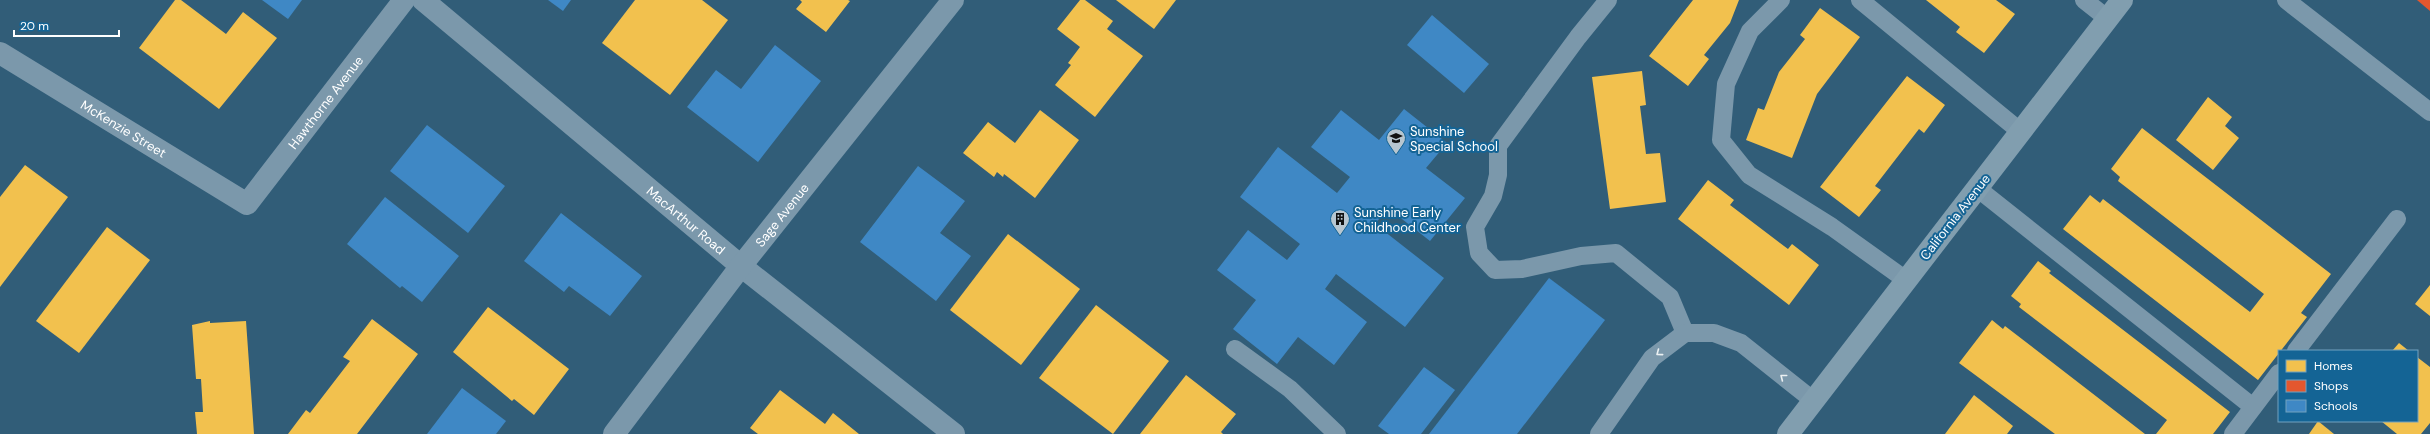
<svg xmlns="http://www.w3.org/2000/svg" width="2430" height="434" viewBox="0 0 2430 434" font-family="'DM Sans',sans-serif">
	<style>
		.homes { fill: #f2c14e }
		.shops { fill: #e4572e }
		.schools { fill: #3f88c5 }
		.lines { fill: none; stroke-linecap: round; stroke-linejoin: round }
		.lane { stroke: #7b98ab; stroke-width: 18 }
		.street { stroke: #7b98ab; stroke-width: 22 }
		.secondary { stroke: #819eaf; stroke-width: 22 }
		.oneway { stroke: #ebf0f2 }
		.labels { text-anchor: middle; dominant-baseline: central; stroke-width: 4; stroke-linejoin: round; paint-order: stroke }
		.street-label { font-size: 13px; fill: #fff; stroke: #146495 }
		.poi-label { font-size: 13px; fill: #fff; stroke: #146495; text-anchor: start }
	</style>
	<rect width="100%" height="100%" fill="#315d78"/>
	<!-- homes -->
	<g class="homes">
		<polygon points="175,0 181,0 226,34 243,12 277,38 219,109 139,48"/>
		<polygon points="635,0 702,0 728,20 670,95 602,43"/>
		<polygon points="800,0 848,0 850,1 826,32 796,9 802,2"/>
		<polygon points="1080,0 1085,0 1113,21 1107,29 1143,56 1095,117 1055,85 1071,65 1068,63 1080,47 1057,29"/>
		<polygon points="1116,0 1176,0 1154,29"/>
		<polygon points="1693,0 1739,0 1730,23 1704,55 1709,59 1688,86 1649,56"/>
		<polygon points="1926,0 1996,0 2015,14 1984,53 1956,32 1960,27"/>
		<polygon points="1820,8 1860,37 1817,94 1792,158 1746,140 1758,108 1764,110 1779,72 1805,39 1800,35"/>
		<polygon points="1642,71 1646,105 1640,106 1646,154 1660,153 1666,202 1610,209 1592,77"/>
		<polygon points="1907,76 1945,105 1924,133 1919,129 1875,186 1881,190 1859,217 1820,187"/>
		<polygon points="2208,97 2232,117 2225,126 2239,138 2213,170 2176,140"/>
		<polygon points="1040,110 1079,140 1035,198 1004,174 1003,177 997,172 994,177 963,153 988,122 1015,143"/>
		<polygon points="2142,128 2331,274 2301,313 2307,317 2258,380 2063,229 2090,195 2100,203 2103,199 2250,312 2264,294 2118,181 2120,177 2111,169"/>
		<polygon points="25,165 68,197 0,287 0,197"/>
		<polygon points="1708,180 1734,200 1730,205 1788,249 1792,244 1819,265 1789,305 1678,219"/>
		<polygon points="107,227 150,260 79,353 36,321"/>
		<polygon points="1008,234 1080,289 1021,365 950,310"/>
		<polygon points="2038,261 2051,271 2049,273 2230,412 2213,434 2156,434 2167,420 2019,307 2021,304 2011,296"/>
		<polygon points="2430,285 2430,316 2415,304"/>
		<polygon points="1096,305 1169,361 1113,434 1039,378"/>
		<polygon points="488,307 569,369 534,415 514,399 512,401 453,352"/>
		<polygon points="372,319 418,354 357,434 288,434 306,410 310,413 350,361 343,357"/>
		<polygon points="1992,320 2003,329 2005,326 2145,434 2055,434 1959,363"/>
		<polygon points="210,321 210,323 246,321 254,434 197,434 195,412 203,412 201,379 196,379 192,325"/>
		<polygon points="2399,343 2409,351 2392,351"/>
		<polygon points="2417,357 2430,367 2430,423 2421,434 2397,434 2381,421 2417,421"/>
		<polygon points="1186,375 1236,414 1221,432 1223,434 1140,434"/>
		<polygon points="780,390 825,424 833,413 859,434 758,434 750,428"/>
		<polygon points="1974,395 2013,426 2007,434 1945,434"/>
		<polygon points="2318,421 2334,434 2309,434"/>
	</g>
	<!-- shops -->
	<polygon class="shops" points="2417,0 2430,0 2430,11"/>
	<!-- schools -->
	<g class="schools">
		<polygon points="262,0 302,0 288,19"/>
		<polygon points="548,0 571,0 563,11"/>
		<polygon points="1432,15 1489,64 1464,93 1407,45"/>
		<polygon points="775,45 821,81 758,162 687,107 716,70 741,89"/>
		<polygon points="1404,109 1447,143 1426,168 1465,198 1430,241 1388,208 1375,224 1444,278 1405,327 1336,274 1325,289 1367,322 1334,365 1298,337 1277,364 1233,329 1256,300 1217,270 1248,230 1287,260 1300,244 1240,197 1278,147 1337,193 1350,177 1311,147 1341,110 1379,140"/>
		<polygon points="427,125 505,186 468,233 390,171"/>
		<polygon points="918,166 965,201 940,233 971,256 936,301 860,242"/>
		<polygon points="385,197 459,256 422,302 402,286 400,288 347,244"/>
		<polygon points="561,213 642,276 610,316 569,286 564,292 524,261"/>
		<polygon points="1549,278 1605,320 1517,434 1429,434"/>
		<polygon points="1424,367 1455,390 1421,434 1389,434 1378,426"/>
		<polygon points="462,388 506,421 496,434 427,434"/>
	</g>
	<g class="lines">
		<!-- lane -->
		<g class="lane">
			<polyline points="1608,0 1578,37 1498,146 1498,175 1493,196 1475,227 1479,253 1495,270 1522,269 1581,256 1616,253 1670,297 1685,333"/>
			<polyline points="1781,0 1750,31 1726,84 1721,140 1749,175 1832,227 1906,280"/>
			<polyline points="1860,0 2021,132"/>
			<polyline points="2084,0 2108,19"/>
			<polyline points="2286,0 2430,112"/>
			<polyline points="1977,188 2253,407"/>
			<polyline points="1235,349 1290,389 1337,434"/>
			<polyline points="2296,351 2397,219"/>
			<polyline points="1599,434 1652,358 1685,333 1714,333 1741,343 1814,401"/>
			<polyline points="2233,434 2279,373"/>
		</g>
		<!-- street -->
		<g class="street">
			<path id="s1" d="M 423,0 L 741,266 L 954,434"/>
			<path id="s2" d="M 0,53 L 247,204 L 404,0"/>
			<path id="s3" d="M 614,434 L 741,266 L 953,0"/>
		</g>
		<!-- secondary -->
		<polyline class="secondary" points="1788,434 2122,0"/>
	</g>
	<!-- one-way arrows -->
	<defs><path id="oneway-chevron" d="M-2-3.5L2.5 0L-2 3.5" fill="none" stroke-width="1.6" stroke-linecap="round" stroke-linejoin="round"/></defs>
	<g class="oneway">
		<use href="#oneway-chevron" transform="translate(1659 353) rotate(143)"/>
		<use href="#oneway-chevron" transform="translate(1783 377) rotate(-142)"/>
	</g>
	<!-- icons -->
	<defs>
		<g id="school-pin" transform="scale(1)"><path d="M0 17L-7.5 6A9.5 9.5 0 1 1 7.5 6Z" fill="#b7c6d0" stroke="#146495"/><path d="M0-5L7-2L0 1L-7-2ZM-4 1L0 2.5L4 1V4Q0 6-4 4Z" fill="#111"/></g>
		<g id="building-pin" transform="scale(1)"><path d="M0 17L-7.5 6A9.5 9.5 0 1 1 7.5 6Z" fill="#b7c6d0" stroke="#146495"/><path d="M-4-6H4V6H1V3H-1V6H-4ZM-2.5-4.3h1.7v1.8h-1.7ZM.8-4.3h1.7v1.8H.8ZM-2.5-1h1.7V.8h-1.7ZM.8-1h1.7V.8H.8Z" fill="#111"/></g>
	</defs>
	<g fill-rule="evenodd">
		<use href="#school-pin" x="1396" y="138"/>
		<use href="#building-pin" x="1340" y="219"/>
	</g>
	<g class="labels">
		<!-- street labels -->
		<g class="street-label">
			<text stroke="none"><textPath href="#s2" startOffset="418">Hawthorne Avenue</textPath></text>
			<text stroke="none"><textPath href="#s2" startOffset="145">McKenzie Street</textPath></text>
			<text stroke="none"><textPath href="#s3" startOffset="276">Sage Avenue</textPath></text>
			<text transform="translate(1955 217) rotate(-52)">California Avenue</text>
			<text stroke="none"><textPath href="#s1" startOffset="343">MacArthur Road</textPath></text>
		</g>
		<!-- poi labels -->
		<g class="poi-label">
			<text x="1410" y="131">Sunshine<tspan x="1410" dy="15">Special School</tspan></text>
			<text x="1354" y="212">Sunshine Early<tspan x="1354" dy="15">Childhood Center</tspan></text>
		</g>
	</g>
	<!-- legend -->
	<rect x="2278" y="350" width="140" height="72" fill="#146495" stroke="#72a2bf"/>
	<rect x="2286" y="360" width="20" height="12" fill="#f2c14e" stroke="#72a2bf"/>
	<text x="2314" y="370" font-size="12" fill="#ffffff">Homes</text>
	<rect x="2286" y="380" width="20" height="12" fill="#e4572e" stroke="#72a2bf"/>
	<text x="2314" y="390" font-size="12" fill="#ffffff">Shops</text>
	<rect x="2286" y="400" width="20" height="12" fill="#3f88c5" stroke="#72a2bf"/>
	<text x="2314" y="410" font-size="12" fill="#ffffff">Schools</text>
	<!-- scale -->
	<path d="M14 30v6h105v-6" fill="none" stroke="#ffffff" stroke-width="2"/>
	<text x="20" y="30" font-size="12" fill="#ffffff" stroke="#146495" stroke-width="3" paint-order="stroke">20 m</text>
</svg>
